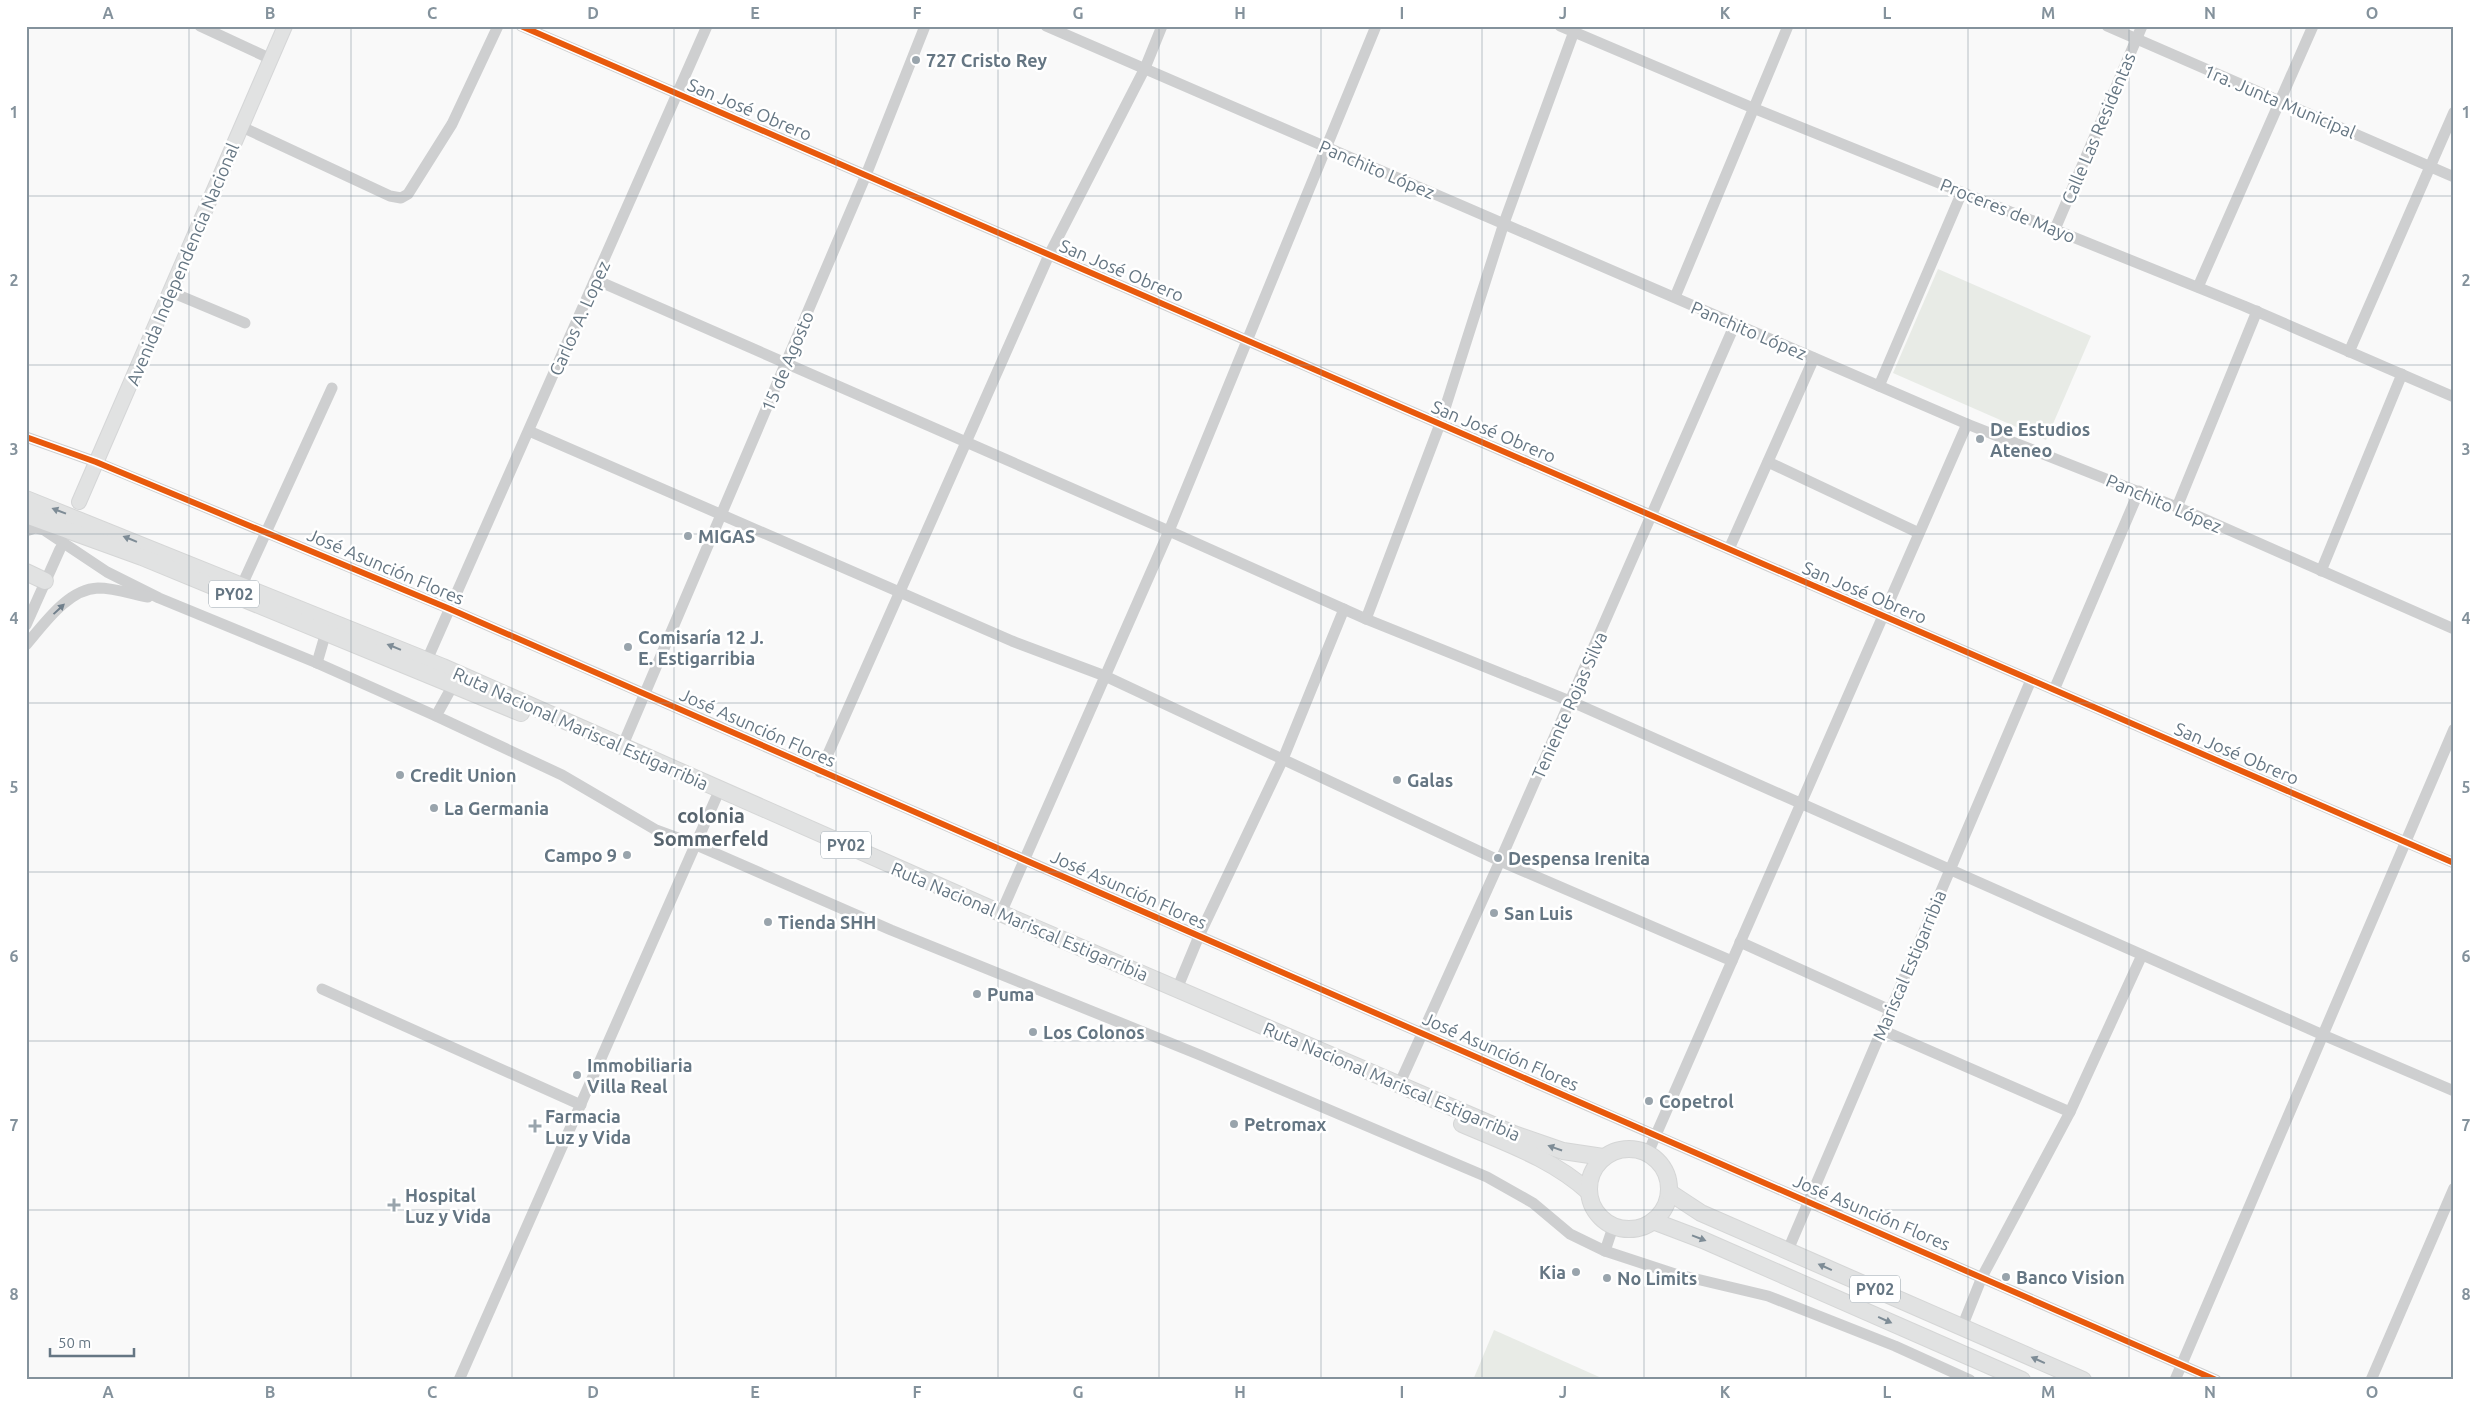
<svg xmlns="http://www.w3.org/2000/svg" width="2480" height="1406" viewBox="0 0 2480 1406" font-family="Ubuntu,sans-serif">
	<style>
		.green { fill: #e8ebe6 }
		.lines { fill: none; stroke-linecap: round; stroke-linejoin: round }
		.major-casing { stroke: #d5d6d7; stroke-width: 16 }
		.highway-casing { stroke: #d5d6d6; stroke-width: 18 }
		.minor { stroke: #cecfd0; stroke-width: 11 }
		.major { stroke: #e1e2e2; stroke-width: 14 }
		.highway { stroke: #e1e2e2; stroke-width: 16 }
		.cycleway-casing { stroke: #fff; stroke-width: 9 }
		.cycleway { stroke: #e8590c; stroke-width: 6 }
		.oneway { fill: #7e8c96 }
		.oneway2 { fill: #707f8b }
		.grid { fill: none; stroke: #84929c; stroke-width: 1; stroke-opacity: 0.55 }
		.poi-dot { fill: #99a4ac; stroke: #fff; stroke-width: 2 }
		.labels { text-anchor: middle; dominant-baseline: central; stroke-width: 5; stroke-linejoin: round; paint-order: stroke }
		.shield { fill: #fff; stroke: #939fa8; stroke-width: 1 }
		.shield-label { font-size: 16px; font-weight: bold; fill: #657683 }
		.poi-label { font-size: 18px; font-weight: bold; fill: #657683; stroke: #fff; text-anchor: start }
		.street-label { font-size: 18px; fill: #657683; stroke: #fff }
		.quarter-label { font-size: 20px; font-weight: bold; fill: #57646e; stroke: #fff }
		.neatline { fill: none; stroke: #84929c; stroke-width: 2 }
		.grid-label { font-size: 16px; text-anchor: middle; font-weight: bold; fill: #84929c }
	</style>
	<rect width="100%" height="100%" fill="#f9f9f9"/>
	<!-- green -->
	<g class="green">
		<polygon points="1938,269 2091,336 2046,440 1893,373"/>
		<polygon points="1494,1330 1606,1380 1473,1380"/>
	</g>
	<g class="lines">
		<!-- major casing -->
		<g class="major-casing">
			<polyline id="major" points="79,502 285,26"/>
		</g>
		<!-- highway casing -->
		<g class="highway-casing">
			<g id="highway">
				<polyline points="26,499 443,667 1005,915 1514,1134 1563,1151 1603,1157"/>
				<polyline points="26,515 142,557 521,713"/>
				<polyline points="26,572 45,581"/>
				<path d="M 1462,1124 C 1508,1144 1551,1158 1589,1192"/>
				<circle cx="1629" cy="1189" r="40"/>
				<polyline points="1669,1192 1701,1213 2083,1380"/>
				<polyline points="1653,1221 1703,1240 2022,1380"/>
			</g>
		</g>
		<!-- minor -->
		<g class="minor">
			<polyline points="200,26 271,59"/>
			<polyline points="521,26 2454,863"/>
			<polyline points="1046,26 1967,424 2177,507 2454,629"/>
			<polyline points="1560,26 1753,108 2244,306 2454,397"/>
			<polyline points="2107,26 2454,177"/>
			<polyline points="242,127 390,196 401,198 408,194 452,124 498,26"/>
			<polyline points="2055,229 2142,26"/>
			<polyline points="596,280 1169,531 1366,619 1570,701 2323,1035 2454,1091"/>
			<polyline points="2198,287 2313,26"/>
			<polyline points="171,292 245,323"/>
			<polyline points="1675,297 1788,26"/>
			<polyline points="2349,352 2454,112"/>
			<polyline points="1879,386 1962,192"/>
			<polyline points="529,431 1012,641 1105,676 1500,861 1732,961"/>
			<polyline points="26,437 96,462 450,609 2216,1380"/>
			<polyline points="1768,462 1919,533"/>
			<polyline points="2177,507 2257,311"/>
			<polyline points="26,531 35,528 44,530 107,572 159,598 317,663 436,716"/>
			<polyline points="1729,549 1814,358"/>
			<polyline points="2321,571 2402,374"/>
			<polyline points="242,585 332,388"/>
			<polyline points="1366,619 1440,424 1504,223 1576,26"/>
			<polyline points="26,625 60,549"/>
			<path d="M 26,645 C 44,624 68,589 98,588 C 114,588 132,594 148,597"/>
			<polyline points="427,660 707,26"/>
			<polyline points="317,663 326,632"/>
			<polyline points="453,685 436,716 562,775 656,830 694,844 891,930 1200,1055 1487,1177 1533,1203 1570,1234 1605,1251 1675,1274 1768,1296 1895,1346 1970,1380"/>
			<polyline points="2054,690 2139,491"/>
			<polyline points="622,747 866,175 925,26"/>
			<polyline points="820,772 1049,255 1145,68 1162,26"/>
			<polyline points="1001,913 1169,531 1376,26"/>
			<polyline points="1740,942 1890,1010"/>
			<polyline points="322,989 581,1105"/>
			<polyline points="1177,989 1199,936 1283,759 1344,609"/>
			<polyline points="1882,1030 2070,1112"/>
			<polyline points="1399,1085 1500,861 1735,324"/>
			<polyline points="1648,1153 1967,424"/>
			<polyline points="1788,1250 2031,680"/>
			<polyline points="1605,1251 1613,1227"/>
			<polyline points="1962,1327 1982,1277 2070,1112 2142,955"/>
			<polyline points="459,1380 716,798"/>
			<polyline points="2175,1380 2454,729"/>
			<polyline points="2371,1380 2454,1188"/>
		</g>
		<!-- major -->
		<use href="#major" class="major"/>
		<!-- highway -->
		<use href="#highway" class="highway"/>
		<!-- cycleway casing -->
		<g class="cycleway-casing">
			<g id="cycleway">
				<polyline points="521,26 2454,863"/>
				<polyline points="26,437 96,462 450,609 2216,1380"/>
			</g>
		</g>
		<!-- cycleway -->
		<use href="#cycleway" class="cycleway"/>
	</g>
	<!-- one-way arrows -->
	<defs><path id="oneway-solid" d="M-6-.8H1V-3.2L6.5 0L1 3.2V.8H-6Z" transform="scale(1.25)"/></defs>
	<g class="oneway">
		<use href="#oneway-solid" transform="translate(59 511) rotate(-159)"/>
		<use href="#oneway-solid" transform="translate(130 539) rotate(-158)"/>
		<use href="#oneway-solid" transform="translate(394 647) rotate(-158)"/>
		<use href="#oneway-solid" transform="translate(1555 1148) rotate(-161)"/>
		<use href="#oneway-solid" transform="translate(1699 1238) rotate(21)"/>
		<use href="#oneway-solid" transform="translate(1825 1267) rotate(-156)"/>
		<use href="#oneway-solid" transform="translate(1885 1320) rotate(24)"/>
		<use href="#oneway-solid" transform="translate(2038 1360) rotate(-156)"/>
	</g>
	<use class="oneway2" href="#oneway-solid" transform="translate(59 609) rotate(-43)"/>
	<!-- grid -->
	<path class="grid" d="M 189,26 L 189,1380M 351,26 L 351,1380M 512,26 L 512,1380M 674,26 L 674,1380M 836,26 L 836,1380M 998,26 L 998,1380M 1159,26 L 1159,1380M 1321,26 L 1321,1380M 1482,26 L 1482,1380M 1644,26 L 1644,1380M 1806,26 L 1806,1380M 1968,26 L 1968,1380M 2129,26 L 2129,1380M 2291,26 L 2291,1380M 26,196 L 2454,196M 26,365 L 2454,365M 26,534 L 2454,534M 26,703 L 2454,703M 26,872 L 2454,872M 26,1041 L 2454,1041M 26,1210 L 2454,1210"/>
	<!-- markers -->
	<g class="poi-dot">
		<circle cx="916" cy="60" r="5"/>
		<circle cx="1980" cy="439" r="5"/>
		<circle cx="688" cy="536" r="5"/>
		<circle cx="628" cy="647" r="5"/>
		<circle cx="400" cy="775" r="5"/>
		<circle cx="1397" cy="780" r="5"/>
		<circle cx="434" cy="808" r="5"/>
		<circle cx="627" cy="855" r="5"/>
		<circle cx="1498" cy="858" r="5"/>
		<circle cx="1494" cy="913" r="5"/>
		<circle cx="768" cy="922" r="5"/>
		<circle cx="977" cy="994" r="5"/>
		<circle cx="1033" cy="1032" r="5"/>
		<circle cx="577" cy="1075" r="5"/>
		<circle cx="1649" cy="1101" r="5"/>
		<circle cx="1234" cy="1124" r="5"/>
		<path d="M532.5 1118.5h5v5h5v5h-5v5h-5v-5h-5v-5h5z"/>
		<path d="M391.5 1197.5h5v5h5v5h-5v5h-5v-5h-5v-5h5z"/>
		<circle cx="1576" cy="1272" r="5"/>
		<circle cx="2006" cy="1277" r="5"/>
		<circle cx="1607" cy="1278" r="5"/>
	</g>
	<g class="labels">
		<!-- shield labels -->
		<g class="shield">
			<rect x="209" y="580.5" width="50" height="27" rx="4"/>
			<rect x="821" y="831.5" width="50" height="27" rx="4"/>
			<rect x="1850" y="1275.5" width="50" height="27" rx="4"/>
		</g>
		<g class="shield-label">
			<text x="234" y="594">PY02</text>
			<text x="846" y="845">PY02</text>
			<text x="1875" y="1289">PY02</text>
		</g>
		<!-- poi labels -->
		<g class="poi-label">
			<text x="926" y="60">727 Cristo Rey</text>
			<text x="1990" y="429">De Estudios<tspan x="1990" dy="21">Ateneo</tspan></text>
			<text x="698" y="536">MIGAS</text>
			<text x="638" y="637">Comisaría 12 J.<tspan x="638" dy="21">E. Estigarribia</tspan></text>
			<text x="410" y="775">Credit Union</text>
			<text x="1407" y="780">Galas</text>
			<text x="444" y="808">La Germania</text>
			<text x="617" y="855" text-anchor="end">Campo 9</text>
			<text x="1508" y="858">Despensa Irenita</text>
			<text x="1504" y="913">San Luis</text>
			<text x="778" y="922">Tienda SHH</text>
			<text x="987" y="994">Puma</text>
			<text x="1043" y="1032">Los Colonos</text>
			<text x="587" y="1065">Immobiliaria<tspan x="587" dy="21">Villa Real</tspan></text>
			<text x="1659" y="1101">Copetrol</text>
			<text x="545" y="1116">Farmacia<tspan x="545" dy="21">Luz y Vida</tspan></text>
			<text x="1244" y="1124">Petromax</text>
			<text x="405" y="1195">Hospital<tspan x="405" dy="21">Luz y Vida</tspan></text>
			<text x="1566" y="1272" text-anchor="end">Kia</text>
			<text x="2016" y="1277">Banco Vision</text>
			<text x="1617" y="1278">No Limits</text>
		</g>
		<!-- street labels -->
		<g class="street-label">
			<text transform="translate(2280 101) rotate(23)">1ra. Junta Municipal</text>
			<text transform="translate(750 109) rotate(23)">San José Obrero</text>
			<text transform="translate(2098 128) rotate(-67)">Calle Las Residentas</text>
			<text transform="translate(1377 169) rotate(23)">Panchito López</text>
			<text transform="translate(2008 210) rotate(22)">Proceres de Mayo</text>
			<text transform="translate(182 264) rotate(-67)">Avenida Independencia Nacional</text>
			<text transform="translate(1122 270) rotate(23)">San José Obrero</text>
			<text transform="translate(579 318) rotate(-66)">Carlos A. Lopez</text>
			<text transform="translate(1749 330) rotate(23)">Panchito López</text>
			<text transform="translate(787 361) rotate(-67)">15 de Agosto</text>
			<text transform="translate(1494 431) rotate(23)">San José Obrero</text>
			<text transform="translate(2164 503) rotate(23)">Panchito López</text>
			<text transform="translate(386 566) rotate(23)">José Asunción Flores</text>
			<text transform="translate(1865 592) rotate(23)">San José Obrero</text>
			<text transform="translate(1569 705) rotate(-66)">Teniente Rojas Silva</text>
			<text transform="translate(758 727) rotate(24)">José Asunción Flores</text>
			<text transform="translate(581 728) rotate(24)">Ruta Nacional Mariscal Estigarribia</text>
			<text transform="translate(2237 753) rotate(23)">San José Obrero</text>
			<text transform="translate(1129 889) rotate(24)">José Asunción Flores</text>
			<text transform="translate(1020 921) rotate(23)">Ruta Nacional Mariscal Estigarribia</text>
			<text transform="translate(1909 965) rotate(-67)">Mariscal Estigarribia</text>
			<text transform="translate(1501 1051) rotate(24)">José Asunción Flores</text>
			<text transform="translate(1392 1081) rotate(23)">Ruta Nacional Mariscal Estigarribia</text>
			<text transform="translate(1872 1212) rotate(23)">José Asunción Flores</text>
		</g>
		<!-- quarter labels -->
		<g class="quarter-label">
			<text x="711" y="815">colonia<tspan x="711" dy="23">Sommerfeld</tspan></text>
		</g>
	</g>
	<!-- border -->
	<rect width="2480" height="1406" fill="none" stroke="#ffffff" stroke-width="55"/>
	<!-- scale -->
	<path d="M50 1348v8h84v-8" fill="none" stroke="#657683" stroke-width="2.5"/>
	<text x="58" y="1348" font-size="15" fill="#657683" stroke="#ffffff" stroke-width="4" paint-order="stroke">50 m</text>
	<rect x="28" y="28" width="2424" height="1350" class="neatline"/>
	<g class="grid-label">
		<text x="108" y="19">A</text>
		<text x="270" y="19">B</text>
		<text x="432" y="19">C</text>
		<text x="593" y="19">D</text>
		<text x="755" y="19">E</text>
		<text x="917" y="19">F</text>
		<text x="1078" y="19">G</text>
		<text x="1240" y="19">H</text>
		<text x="1402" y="19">I</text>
		<text x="1563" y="19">J</text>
		<text x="1725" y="19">K</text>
		<text x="1887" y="19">L</text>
		<text x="2048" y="19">M</text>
		<text x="2210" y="19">N</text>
		<text x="2372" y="19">O</text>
		<text x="14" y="118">1</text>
		<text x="2466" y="118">1</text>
		<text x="14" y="286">2</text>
		<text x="2466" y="286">2</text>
		<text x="14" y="455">3</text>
		<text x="2466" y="455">3</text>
		<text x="14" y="624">4</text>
		<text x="2466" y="624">4</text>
		<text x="14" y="793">5</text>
		<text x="2466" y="793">5</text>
		<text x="14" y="962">6</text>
		<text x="2466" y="962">6</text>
		<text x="14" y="1131">7</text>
		<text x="2466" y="1131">7</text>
		<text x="14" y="1300">8</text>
		<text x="2466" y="1300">8</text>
		<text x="108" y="1398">A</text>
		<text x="270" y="1398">B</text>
		<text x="432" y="1398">C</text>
		<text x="593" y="1398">D</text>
		<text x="755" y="1398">E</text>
		<text x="917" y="1398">F</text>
		<text x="1078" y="1398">G</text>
		<text x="1240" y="1398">H</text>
		<text x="1402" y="1398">I</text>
		<text x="1563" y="1398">J</text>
		<text x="1725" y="1398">K</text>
		<text x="1887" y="1398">L</text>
		<text x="2048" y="1398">M</text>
		<text x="2210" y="1398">N</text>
		<text x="2372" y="1398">O</text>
	</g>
</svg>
